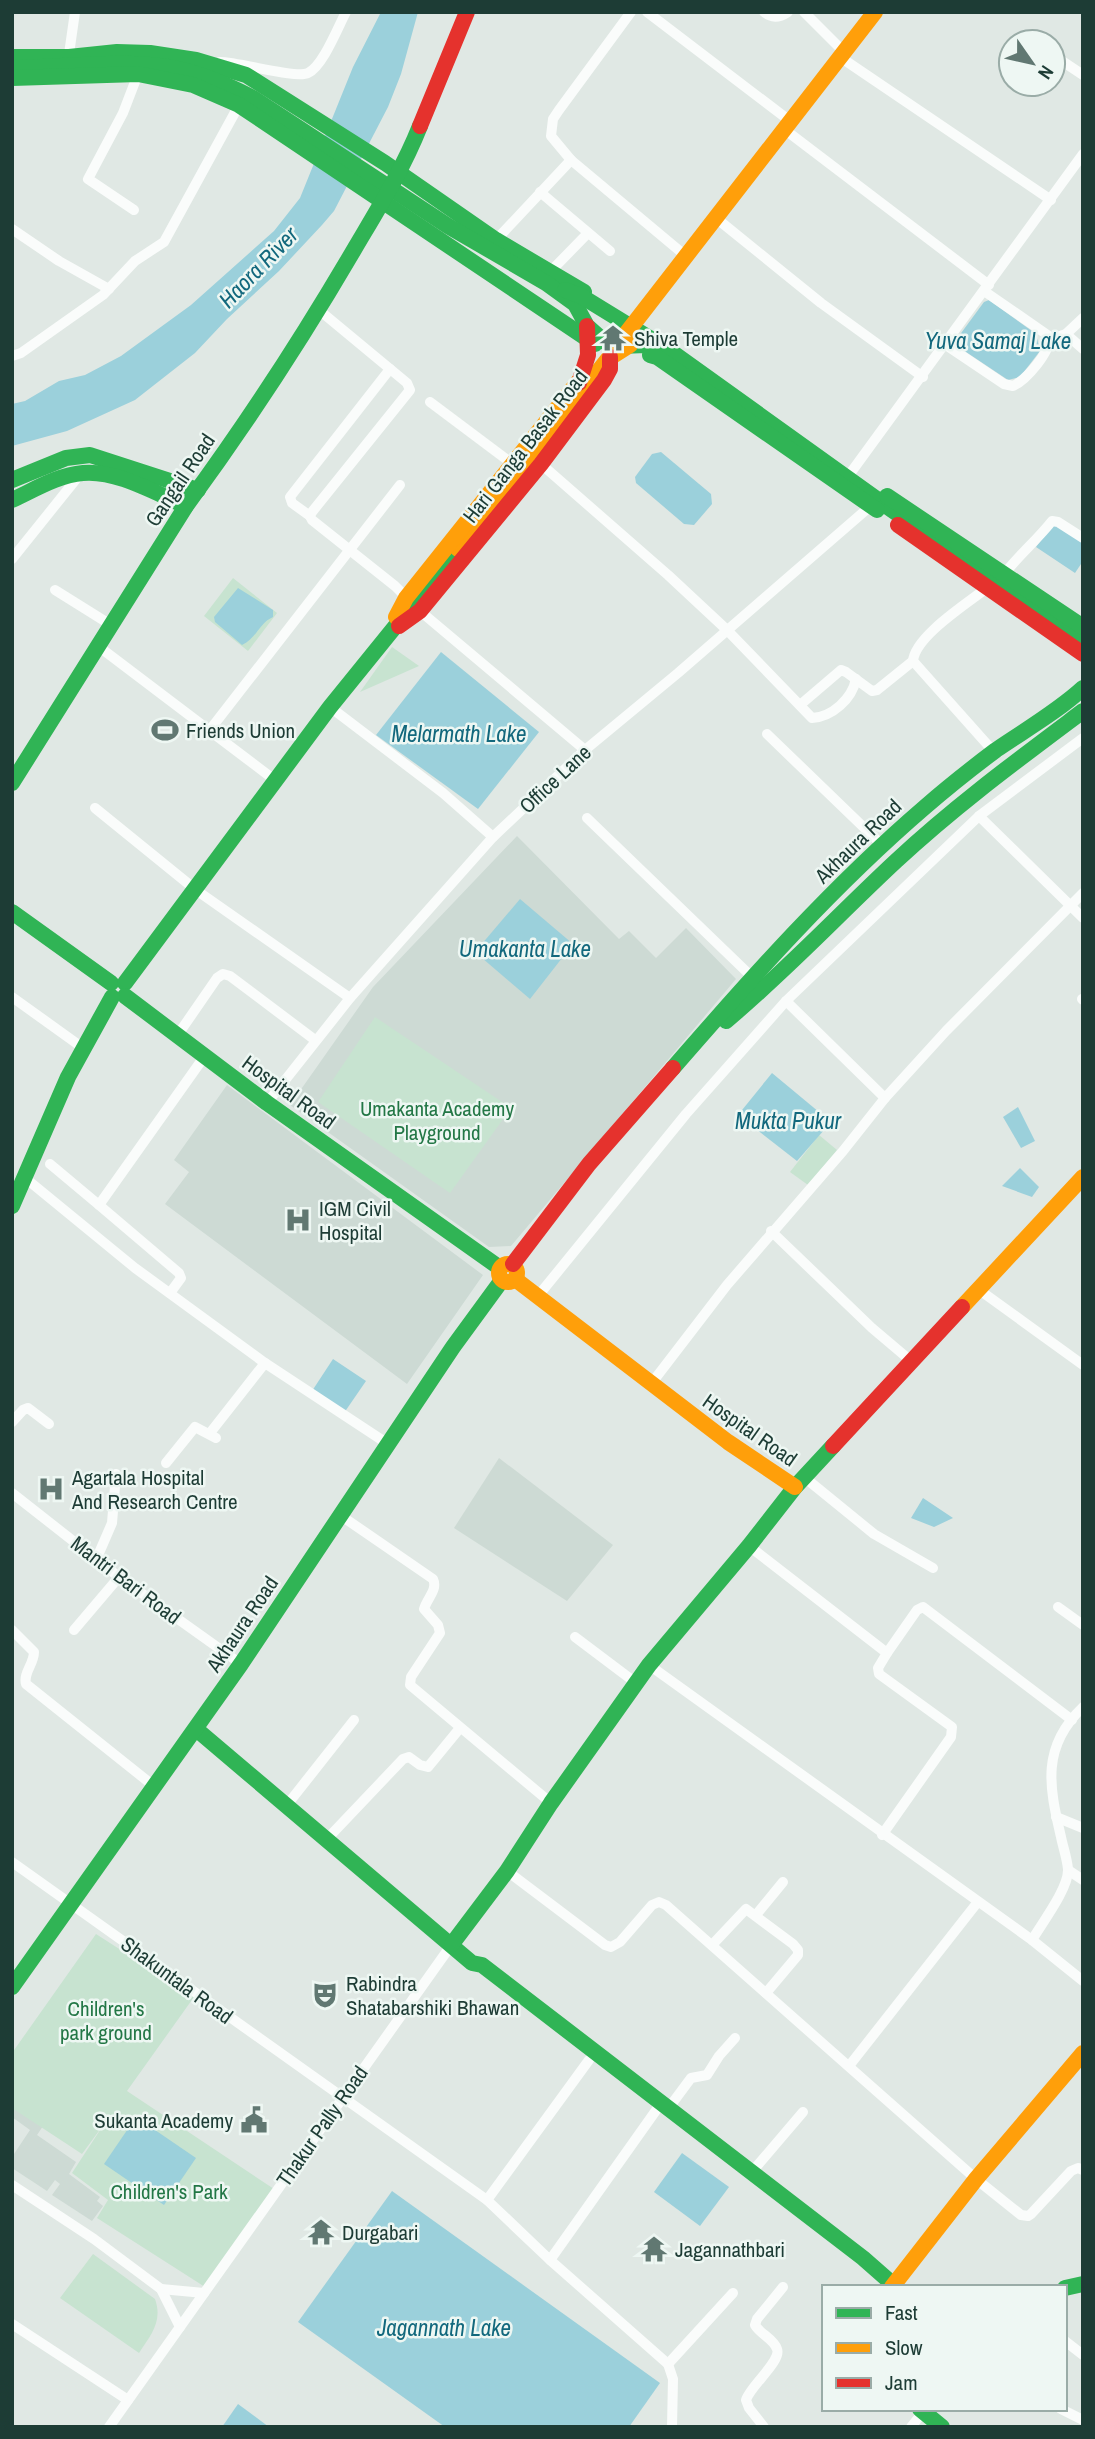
<svg xmlns="http://www.w3.org/2000/svg" width="1095" height="2439" viewBox="0 0 1095 2439" font-family="'Archivo Narrow',sans-serif">
	<style>
		.built { fill: #cddad4 }
		.green { fill: #c7e3d0 }
		.water { fill: #9bd0db }
		.lines { fill: none; stroke-linecap: round; stroke-linejoin: round }
		.street { stroke: #fafcfb; stroke-width: 10 }
		.fast { stroke: #30b455; stroke-width: 16 }
		.slow { stroke: #ff9f0a; stroke-width: 16 }
		.jam { stroke: #e5322d; stroke-width: 16 }
		.labels { text-anchor: middle; dominant-baseline: central; stroke-width: 5; stroke-linejoin: round; paint-order: stroke }
		.poi-label { font-size: 21px; fill: #1d3c35; stroke: #eef7f3; text-anchor: start }
		.street-label { font-size: 21px; fill: #1d3c35; stroke: #eef7f3 }
		.park-label { font-size: 21px; fill: #237746; stroke: #eef7f3 }
		.water-label { font-size: 23px; font-style: italic; fill: #12687d; stroke: #eef7f3 }
	</style>
	<rect width="100%" height="100%" fill="#e0e8e4"/>
	<!-- built -->
	<g class="built">
		<polygon points="517,836 619,939 629,931 656,958 686,928 736,979 511,1246 489,1247 290,1105 373,987"/>
		<polygon points="227,1085 483,1275 407,1384 165,1204 189,1172 174,1160"/>
		<polygon points="499,1458 613,1545 567,1601 454,1528"/>
		<polygon points="12,2105 43,2126 37,2135 76,2162 69,2174 100,2197 97,2201 103,2206 92,2221 52,2195 60,2184 55,2180 47,2191 12,2168 12,2157 30,2130 12,2117"/>
	</g>
	<!-- green -->
	<g class="green">
		<polygon points="233,578 277,613 248,651 204,616"/>
		<polygon points="392,647 419,666 360,692"/>
		<polygon points="375,1017 511,1108 450,1193 318,1102"/>
		<polygon points="819,1135 837,1150 808,1185 790,1172"/>
		<polygon points="96,1934 194,1997 127,2091 274,2189 205,2287 97,2218 108,2200 72,2173 104,2124 82,2154 12,2108 12,2053"/>
		<path d="M 93,2254 L 155,2299 C 163,2321 151,2335 139,2353 L 60,2298 Z"/>
	</g>
	<!-- water -->
	<g class="water">
		<polygon points="381,12 418,12 401,74 388,107 334,211 322,225 279,271 227,319 195,353 135,400 67,431 12,446 12,404 25,401 59,381 85,375 121,356 191,305 274,231 300,198 353,67"/>
		<polygon points="989,300 1036,334 1040,351 1020,377 1008,380 957,346 956,340 984,302"/>
		<polygon points="661,452 711,494 712,504 694,525 684,524 636,483 635,477 652,454"/>
		<polygon points="1055,521 1083,542 1083,561 1075,573 1036,547"/>
		<path d="M 238,588 L 273,610 L 273,617 C 259,623 257,638 242,645 L 215,622 L 214,617 Z"/>
		<polygon points="441,652 539,732 478,809 376,735"/>
		<polygon points="520,899 573,944 530,999 475,952"/>
		<polygon points="772,1073 831,1122 797,1161 738,1115"/>
		<polygon points="1018,1107 1035,1141 1021,1148 1003,1117"/>
		<polygon points="1020,1168 1039,1187 1032,1197 1002,1186"/>
		<polygon points="333,1359 366,1381 344,1413 312,1391"/>
		<polygon points="923,1498 953,1518 934,1527 911,1518"/>
		<polygon points="136,2117 196,2158 164,2205 104,2164"/>
		<polygon points="682,2153 729,2187 700,2226 654,2192"/>
		<polygon points="392,2191 660,2383 629,2427 445,2427 298,2322"/>
		<polygon points="238,2404 269,2427 222,2427"/>
	</g>
	<g class="lines">
		<!-- street -->
		<g class="street">
			<polyline points="631,12 559,110 553,119 551,136 571,160 687,257"/>
			<polyline points="647,12 790,121"/>
			<path d="M 764,12 C 772,19 779,18 788,12"/>
			<polyline points="804,12 844,52"/>
			<polyline points="1030,39 1035,42"/>
			<polyline points="1053,55 1083,75"/>
			<polyline points="840,57 1051,200"/>
			<polyline points="68,61 75,12"/>
			<path d="M 220,62 C 240,62 296,79 308,73 C 323,66 338,27 346,12"/>
			<polyline points="784,129 989,285"/>
			<polyline points="540,192 610,251"/>
			<polyline points="134,210 88,179 123,113 138,74"/>
			<polyline points="716,218 821,303 923,377"/>
			<polyline points="12,229 59,261 109,289"/>
			<polyline points="496,240 571,160"/>
			<polyline points="550,272 588,233"/>
			<polyline points="319,310 407,383 410,390 312,512 310,516 312,520 395,586 420,611 585,750"/>
			<polyline points="1066,334 1083,349"/>
			<polyline points="1051,339 1066,334 1083,318"/>
			<path d="M 946,345 L 1004,384 L 1013,386 C 1026,380 1052,351 1049,336 L 984,291"/>
			<polyline points="12,356 21,353 103,295 135,261 164,242 239,105"/>
			<polyline points="430,402 514,465"/>
			<path d="M 541,464 L 668,575 L 727,630 L 812,718 C 832,717 852,699 856,679"/>
			<polyline points="852,471 1083,154"/>
			<polyline points="310,516 292,503 290,497 390,369"/>
			<polyline points="12,559 81,473"/>
			<path d="M 1005,573 C 1020,554 1037,540 1052,521 L 1058,522 L 1083,538"/>
			<path d="M 988,587 C 968,603 915,636 913,661 L 994,752"/>
			<polyline points="55,590 111,625"/>
			<polyline points="98,646 276,781"/>
			<polyline points="800,705 841,670 846,672 872,691 877,690 913,661"/>
			<polyline points="330,707 443,793 493,837"/>
			<polyline points="209,731 400,485"/>
			<polyline points="767,734 882,845"/>
			<polyline points="95,808 196,890 350,998"/>
			<polyline points="979,816 1083,918"/>
			<polyline points="587,818 752,977"/>
			<polyline points="12,997 83,1048"/>
			<polyline points="1082,999 1083,1000"/>
			<polyline points="786,1001 885,1098"/>
			<polyline points="177,1036 217,978 223,974 230,976 315,1040"/>
			<polyline points="267,1103 350,998 493,837 585,750 678,673 874,503"/>
			<polyline points="50,1164 99,1205"/>
			<polyline points="24,1177 135,1268 265,1363 388,1444"/>
			<polyline points="771,1231 872,1328 911,1361"/>
			<polyline points="978,1289 1083,1365"/>
			<polyline points="170,1293 181,1278 179,1273 99,1205 204,1057"/>
			<polyline points="538,1296 686,1114 786,1001 979,816 1083,738"/>
			<polyline points="651,1384 727,1285 843,1151 885,1098 946,1031 1083,893"/>
			<polyline points="12,1422 23,1410 28,1408 49,1424"/>
			<polyline points="210,1433 265,1363"/>
			<polyline points="166,1463 195,1427 216,1438"/>
			<polyline points="804,1477 874,1534 933,1568"/>
			<polyline points="12,1493 119,1577 241,1664"/>
			<path d="M 340,1515 L 433,1579 C 438,1590 427,1598 424,1609 L 438,1625 L 440,1633 L 411,1677 L 410,1685 L 551,1803"/>
			<polyline points="749,1546 887,1653 878,1668 879,1674 952,1727 951,1737 882,1835"/>
			<polyline points="96,1560 112,1523 116,1474"/>
			<polyline points="1058,1607 1083,1625"/>
			<path d="M 12,1630 L 34,1652 C 34,1664 23,1673 26,1684 L 155,1787"/>
			<polyline points="74,1630 119,1577"/>
			<polyline points="575,1637 636,1683"/>
			<polyline points="887,1653 917,1610 923,1607 1072,1720"/>
			<polyline points="649,1665 1032,1940 1083,1981"/>
			<polyline points="287,1805 354,1720"/>
			<polyline points="1056,1817 1083,1828"/>
			<polyline points="327,1839 403,1759 409,1757 420,1765 428,1767 460,1728"/>
			<polyline points="12,1862 487,2200 550,2260 668,2364 673,2379 672,2427"/>
			<polyline points="1068,1870 1083,1880"/>
			<polyline points="507,1871 605,1945 611,1947 620,1942 652,1905 659,1902 666,1905 976,2179 1021,2215 1028,2216 1031,2214 1071,2171 1078,2168 1083,2170"/>
			<polyline points="756,1915 783,1882"/>
			<path d="M 1032,1940 C 1042,1923 1069,1888 1068,1869 C 1067,1858 1063,1847 1061,1837 C 1049,1786 1041,1747 1083,1707"/>
			<polyline points="712,1945 746,1909 793,1944 798,1950 798,1955 766,1993"/>
			<polyline points="849,2066 977,1903"/>
			<polyline points="668,2109 691,2078 707,2075 719,2056 735,2038"/>
			<polyline points="751,2173 803,2112"/>
			<polyline points="12,2185 94,2239 161,2289 180,2327"/>
			<polyline points="487,2200 589,2060"/>
			<polyline points="550,2260 657,2109"/>
			<polyline points="161,2289 204,2293"/>
			<polyline points="12,2324 128,2400"/>
			<polyline points="1065,2341 1083,2355"/>
			<polyline points="668,2364 733,2293"/>
			<polyline points="1061,2409 1083,2420"/>
			<polyline points="109,2427 452,1944"/>
			<path d="M 764,2427 L 749,2408 L 746,2400 C 750,2386 782,2361 777,2349 C 774,2339 760,2334 755,2325 L 757,2319 L 783,2287"/>
			<polyline points="911,2427 923,2412"/>
		</g>
		<!-- fast -->
		<g class="fast">
			<polyline points="12,57 69,57 117,52 150,53 196,60 246,75 385,163 496,240 584,292"/>
			<path d="M 12,68 C 64,68 116,59 168,67 C 198,72 226,84 253,98 L 448,226 L 546,283 L 575,304 L 587,326 L 605,342 L 620,346 L 646,345 L 681,361"/>
			<polyline points="12,78 138,74 193,85 239,105 595,344"/>
			<polyline points="565,290 581,296 669,350 892,510 1083,641"/>
			<polyline points="650,355 657,357 877,510"/>
			<polyline points="12,480 66,458 90,455 198,490"/>
			<polyline points="887,496 1083,627"/>
			<path d="M 12,500 C 34,490 58,475 83,473 C 117,470 155,493 186,506"/>
			<path d="M 12,783 L 186,506 C 247,423 303,337 355,248 C 378,209 403,169 420,126"/>
			<polyline points="12,912 111,983"/>
			<polyline points="125,983 330,707 458,549"/>
			<polyline points="125,996 267,1103 500,1268"/>
			<path d="M 726,1021 C 786,971 839,914 896,861 C 955,806 1019,759 1083,711"/>
			<path d="M 673,1068 C 752,977 833,886 925,807 C 948,787 972,768 996,750 C 1025,730 1057,712 1083,688"/>
			<polyline points="12,1206 68,1077 112,997"/>
			<polyline points="196,1729 472,1963 482,1965 863,2258 896,2287"/>
			<polyline points="452,1944 507,1871 551,1803 649,1665 749,1546 795,1487 833,1446"/>
			<polyline points="12,1987 241,1664 453,1347 502,1280"/>
			<polyline points="1065,2288 1083,2284"/>
			<polyline points="920,2409 942,2427"/>
		</g>
		<!-- slow -->
		<g class="slow">
			<polyline points="611,353 875,12"/>
			<polyline points="458,549 608,359 630,345"/>
			<polyline points="396,617 406,598 586,372"/>
			<circle cx="508" cy="1273" r="9"/>
			<polyline points="515,1279 728,1442 795,1487"/>
			<polyline points="962,1307 1083,1177"/>
			<polyline points="892,2287 976,2179 1083,2053"/>
		</g>
		<!-- jam -->
		<g class="jam">
			<polyline points="420,126 467,12"/>
			<polyline points="579,383 588,355 587,326"/>
			<polyline points="898,525 1083,654"/>
			<polyline points="399,626 420,611 541,464 604,380 610,369 610,357"/>
			<polyline points="513,1264 589,1164 673,1068"/>
			<polyline points="833,1446 962,1307"/>
		</g>
	</g>
	<!-- icons -->
	<defs>
		<g id="temple-bare" transform="scale(2.1)"><path d="M0-6L5-2H3V0L6.5 2.5H4V6H1.5V3h-3V6H-4V2.5H-6.5L-3 0V-2H-5Z" fill="#617872" stroke="#eef7f3" stroke-width="2.5" paint-order="stroke"/></g>
		<g id="stadium-bare" transform="scale(2.1)"><path d="M0-5a6.5 5 0 1 0 0 10a6.5 5 0 1 0 0-10ZM-3.5-1.8h7v3.6h-7Z" fill="#617872" stroke="#eef7f3" stroke-width="2.5" paint-order="stroke"/></g>
		<g id="hospital-bare" transform="scale(2.1)"><path d="M-5-5h3v3.5h4V-5h3V5h-3V1.5h-4V5h-3Z" fill="#617872" stroke="#eef7f3" stroke-width="2.5" paint-order="stroke"/></g>
		<g id="theatre-bare" transform="scale(2.1)"><path d="M-5-5.5Q0-4 5-5.5V0Q5 5 0 6Q-5 5-5 0ZM-3.3-2.5H-1v1.5H-3.3ZM1-2.5H3.3v1.5H1ZM-2.8 1Q0 5.5 2.8 1Z" fill="#617872" stroke="#eef7f3" stroke-width="2.5" paint-order="stroke"/></g>
		<g id="civic-bare" transform="scale(2.1)"><path d="M-.6-6.5H3V-4.5H.6V-3L4-1V1h2V6H-6V1h2V-1L-.6-3ZM-1.2 2.5V6h2.4V2.5Z" fill="#617872" stroke="#eef7f3" stroke-width="2.5" paint-order="stroke"/></g>
	</defs>
	<g fill-rule="evenodd">
		<use href="#temple-bare" x="613" y="338"/>
		<use href="#stadium-bare" x="165" y="730"/>
		<use href="#hospital-bare" x="298" y="1220"/>
		<use href="#hospital-bare" x="51" y="1489"/>
		<use href="#theatre-bare" x="325" y="1995"/>
		<use href="#civic-bare" x="254" y="2120"/>
		<use href="#temple-bare" x="321" y="2232"/>
		<use href="#temple-bare" x="654" y="2249"/>
	</g>
	<g class="labels">
		<!-- poi labels -->
		<g class="poi-label">
			<text x="634" y="338">Shiva Temple</text>
			<text x="186" y="730">Friends Union</text>
			<text x="319" y="1208">IGM Civil<tspan x="319" dy="24">Hospital</tspan></text>
			<text x="72" y="1477">Agartala Hospital<tspan x="72" dy="24">And Research Centre</tspan></text>
			<text x="346" y="1983">Rabindra<tspan x="346" dy="24">Shatabarshiki Bhawan</tspan></text>
			<text x="233" y="2120" text-anchor="end">Sukanta Academy</text>
			<text x="342" y="2232">Durgabari</text>
			<text x="675" y="2249">Jagannathbari</text>
		</g>
		<!-- street labels -->
		<g class="street-label">
			<text transform="translate(525 446) rotate(-52)">Hari Ganga Basak Road</text>
			<text transform="translate(180 480) rotate(-56)">Gangail Road</text>
			<text transform="translate(555 779) rotate(-43)">Office Lane</text>
			<text transform="translate(858 841) rotate(-44)">Akhaura Road</text>
			<text transform="translate(289 1092) rotate(36)">Hospital Road</text>
			<text transform="translate(750 1430) rotate(35)">Hospital Road</text>
			<text transform="translate(126 1580) rotate(37)">Mantri Bari Road</text>
			<text transform="translate(242 1624) rotate(-56)">Akhaura Road</text>
			<text transform="translate(177 1980) rotate(36)">Shakuntala Road</text>
			<text transform="translate(322 2126) rotate(-55)">Thakur Pally Road</text>
		</g>
		<!-- park labels -->
		<g class="park-label">
			<text x="437" y="1108">Umakanta Academy<tspan x="437" dy="24">Playground</tspan></text>
			<text x="106" y="2008">Children's<tspan x="106" dy="24">park ground</tspan></text>
			<text x="169" y="2191">Children's Park</text>
		</g>
		<!-- water labels -->
		<g class="water-label">
			<text transform="translate(258 267) rotate(-46)">Haora River</text>
			<text x="998" y="340">Yuva Samaj Lake</text>
			<text x="459" y="733">Melarmath Lake</text>
			<text x="525" y="948">Umakanta Lake</text>
			<text x="788" y="1120">Mukta Pukur</text>
			<text x="444" y="2327">Jagannath Lake</text>
		</g>
	</g>
	<!-- border -->
	<rect width="1095" height="2439" fill="none" stroke="#1d3c35" stroke-width="28"/>
	<!-- legend -->
	<rect x="822" y="2285" width="245" height="126" fill="#eef7f3" stroke="#9aaca7" stroke-width="2"/>
	<rect x="836" y="2308" width="35" height="10" fill="#30b455" stroke="#9aaca7" stroke-width="2"/>
	<text x="885" y="2320" font-size="21" fill="#1d3c35">Fast</text>
	<rect x="836" y="2343" width="35" height="10" fill="#ff9f0a" stroke="#9aaca7" stroke-width="2"/>
	<text x="885" y="2355" font-size="21" fill="#1d3c35">Slow</text>
	<rect x="836" y="2378" width="35" height="10" fill="#e5322d" stroke="#9aaca7" stroke-width="2"/>
	<text x="885" y="2390" font-size="21" fill="#1d3c35">Jam</text>
	<!-- north arrow -->
	<g transform="translate(1032 63) rotate(124)"><circle r="33" fill="#eef7f3" stroke="#9aaca7" stroke-width="2"/>
	<path d="M0-5L12 26L0 18L-12 26Z" fill="#617872"/>
	<text y="-10" font-size="19" font-weight="bold" text-anchor="middle" fill="#1d3c35">N</text>
	</g>
</svg>
